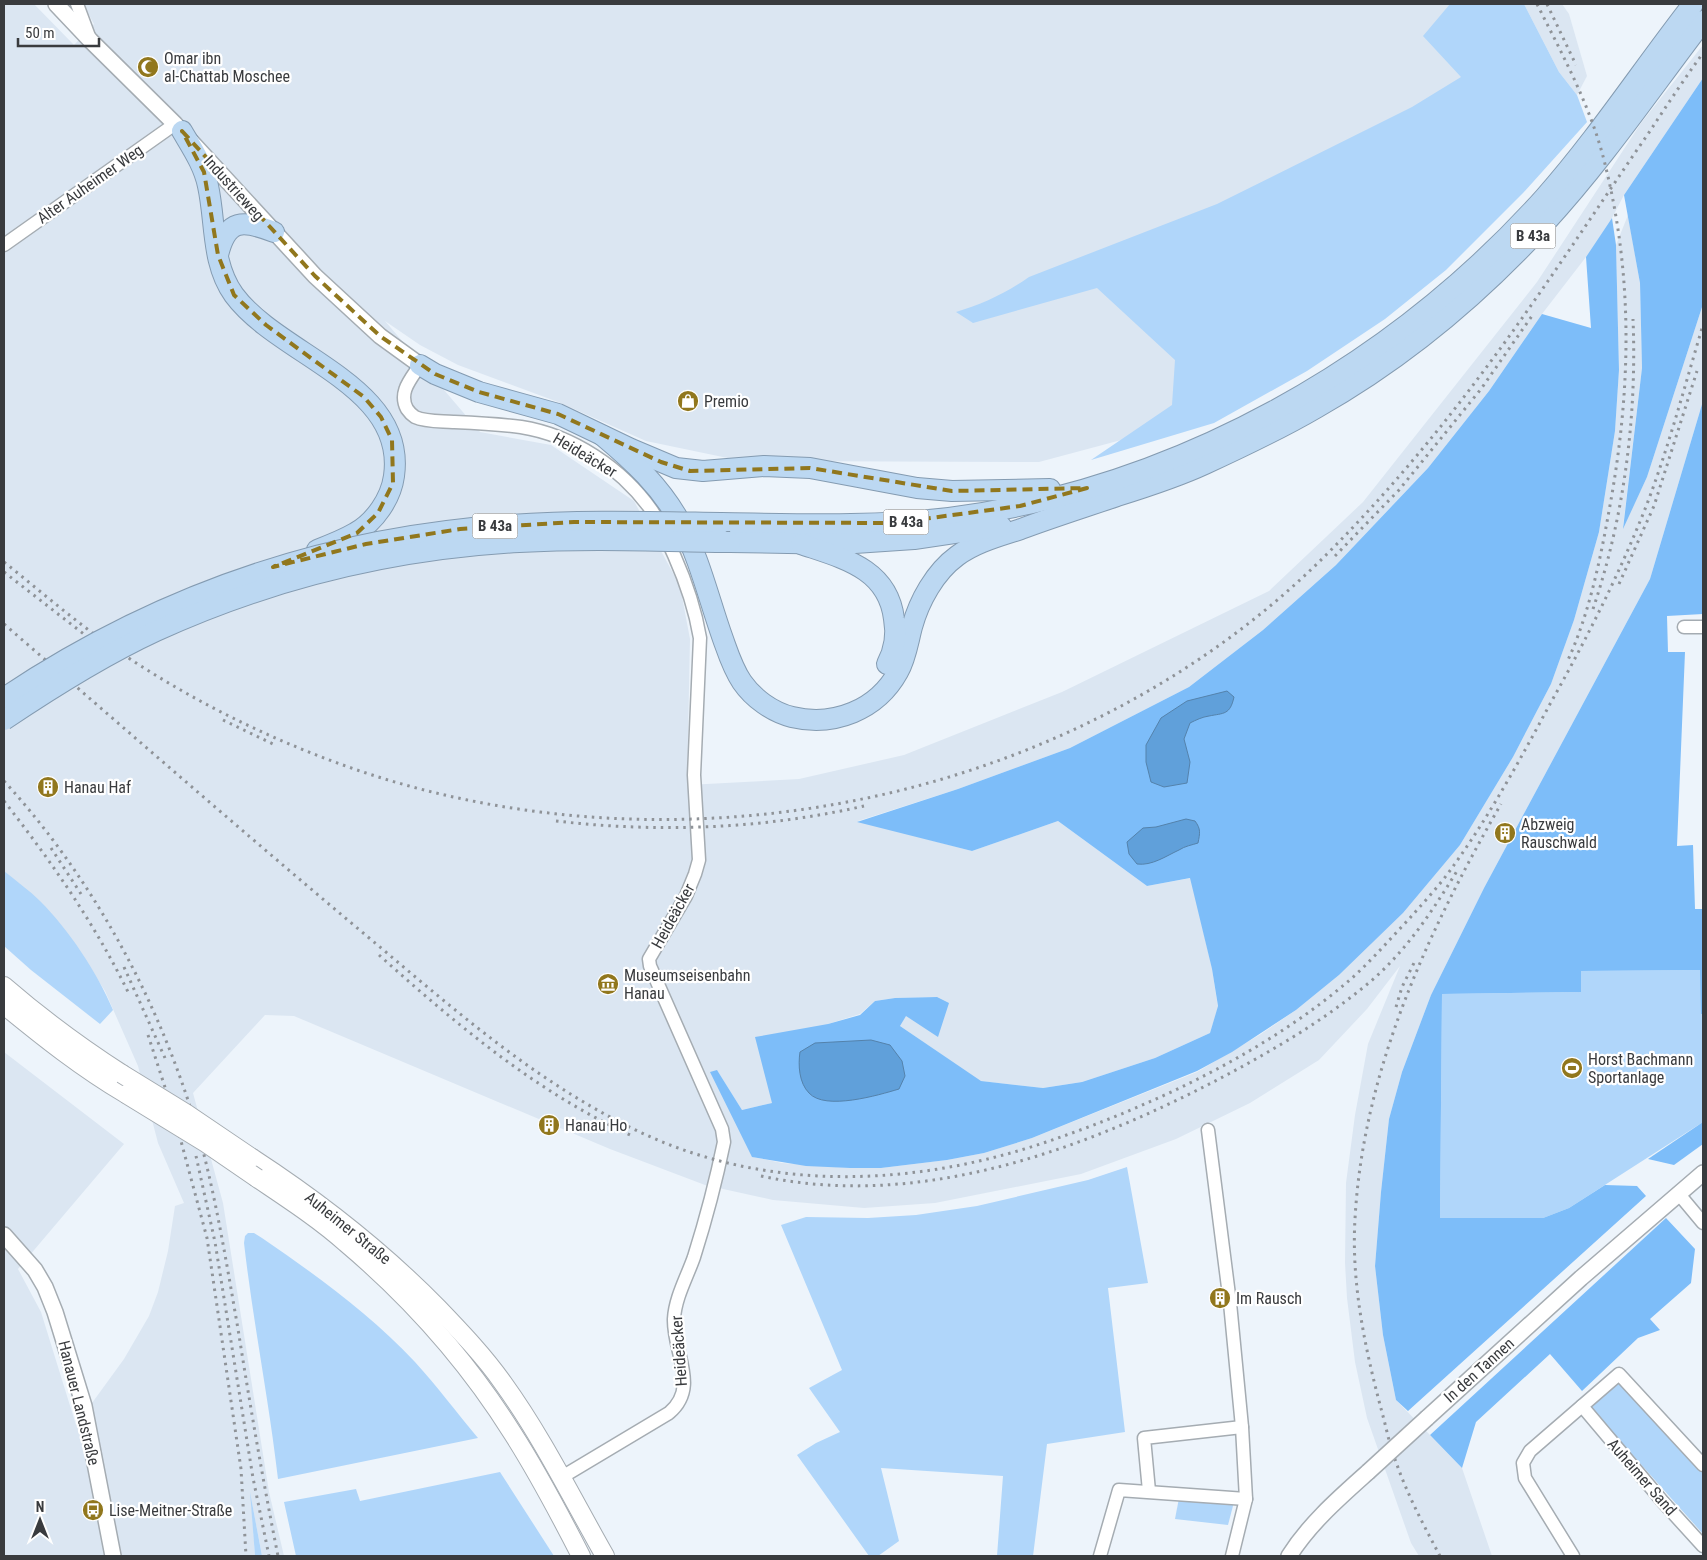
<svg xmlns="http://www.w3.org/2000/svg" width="1707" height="1560" viewBox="0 0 1707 1560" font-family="'Roboto Condensed',sans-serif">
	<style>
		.built { fill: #dbe6f2 }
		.green { fill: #b0d6fa }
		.forest { fill: #7dbdf9 }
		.water { fill: #60a0da; stroke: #5482ab }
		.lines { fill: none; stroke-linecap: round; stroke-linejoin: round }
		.minor-casing { stroke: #a5acb2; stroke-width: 15 }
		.tertiary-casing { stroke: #a5acb2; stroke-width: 18 }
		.secondary-casing { stroke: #a5acb2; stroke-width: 20 }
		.trunk-casing { stroke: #849bb1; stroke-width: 22 }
		.minor { stroke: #fff; stroke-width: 12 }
		.tertiary { stroke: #fff; stroke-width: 15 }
		.secondary { stroke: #fff; stroke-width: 18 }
		.trunk { stroke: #bcd8f2; stroke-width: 20 }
		.rail { stroke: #8f9398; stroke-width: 3; stroke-dasharray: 2.5 5; stroke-linecap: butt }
		.tertiary-bridge-casing { stroke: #a5acb2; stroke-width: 18; stroke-linecap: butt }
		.secondary-bridge-casing { stroke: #a5acb2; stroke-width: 20; stroke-linecap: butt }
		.trunk-bridge-casing { stroke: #849bb1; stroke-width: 22; stroke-linecap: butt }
		.tertiary-bridge { stroke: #fff; stroke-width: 15 }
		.secondary-bridge { stroke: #fff; stroke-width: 18 }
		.trunk-bridge { stroke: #bcd8f2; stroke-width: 20 }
		.marked { fill: none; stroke: #91771d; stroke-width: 4; stroke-dasharray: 10 6; stroke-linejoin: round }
		.labels { text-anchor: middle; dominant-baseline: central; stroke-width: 4.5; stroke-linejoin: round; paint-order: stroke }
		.shield { fill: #fff; stroke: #747678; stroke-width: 1 }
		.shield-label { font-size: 15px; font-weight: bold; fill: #393b3e }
		.poi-label { font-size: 16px; fill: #393b3e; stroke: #fff; text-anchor: start }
		.street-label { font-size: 16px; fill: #393b3e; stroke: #fff }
	</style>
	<rect width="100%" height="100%" fill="#edf4fb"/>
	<!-- built -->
	<g class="built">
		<polygon points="4,4 34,4 74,45 94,24 83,4 1512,4 1560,130 1211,416 1039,462 742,461 646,441 558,402 458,365 420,345 385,321 480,432 551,445 634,501 680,586 690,639 687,785 799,779 904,755 1062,692 1269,591 1363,502 1537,282 1641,123 1703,45 1703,78 1624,195 1612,218 1586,257 1542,314 1489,391 1428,468 1336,565 1263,630 1189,687 1070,748 958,789 858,821 972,851 1058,821 1147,886 1191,878 1212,969 1218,1007 1210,1033 1155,1058 1082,1082 1043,1088 980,1081 900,1026 905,1016 937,997 895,998 875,1001 860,1014 828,1024 772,1103 742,1110 717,1070 753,1157 782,1163 850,1168 881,1168 947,1160 984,1153 1032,1138 1197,1072 1261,1034 1296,1010 1339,975 1403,913 1460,845 1513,757 1551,684 1574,620 1599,532 1615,431 1619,370 1616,245 1628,215 1640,283 1642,368 1623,527 1647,477 1703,304 1703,401 1650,579 1484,888 1431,995 1402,1072 1389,1119 1381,1192 1375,1266 1383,1335 1396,1400 1462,1468 1492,1556 1419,1556 1411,1543 1367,1418 1355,1362 1347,1298 1345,1263 1346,1183 1355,1115 1368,1044 1400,966 1367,1009 1319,1060 1250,1103 1176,1139 1081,1174 935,1203 864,1208 773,1200 705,1185 610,1149 294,1016 265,1015 193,1093 223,1203 269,1492 284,1556 262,1556 251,1498 255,1556 4,1556 4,1052 124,1144 18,1269 41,1312 76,1425 124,1359 149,1316 158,1292 168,1251 175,1206 184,1203 158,1143 138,1066 105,991 76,946 58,922 4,871"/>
		<polygon points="1524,4 1562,4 1569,14 1587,76 1577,95 1559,72"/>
	</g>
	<!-- green -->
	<g class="green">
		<path d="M 1450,4 L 1524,4 L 1559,72 L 1577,95 L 1587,122 L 1523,193 L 1446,270 L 1385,319 L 1307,371 L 1214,423 L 1091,460 L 1172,405 L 1175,360 L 1097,288 L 973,323 L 956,312 C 983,304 1006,293 1029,277 L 1217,204 L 1412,107 L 1461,77 L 1423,36 Z"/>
		<path d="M 4,871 C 16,881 29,890 40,901 C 69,930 97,972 113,1010 L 100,1024 L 31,970 L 4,946 Z"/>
		<polygon points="1701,970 1701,1014 1703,1014 1703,1122 1569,1208 1543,1218 1440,1218 1442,994 1581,992 1581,971"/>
		<polygon points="1127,1167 1148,1283 1108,1288 1125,1432 1047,1444 1033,1556 997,1556 1003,1476 881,1468 899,1541 878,1556 869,1556 797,1455 816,1443 840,1432 809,1388 842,1370 781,1225 806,1217 868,1218 916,1215 977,1206 1088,1180"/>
		<path d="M 248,1233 L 254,1233 L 262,1238 C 316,1275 370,1314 415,1362 C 437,1386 457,1413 478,1438 L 278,1479 C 269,1400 253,1322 244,1243 L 245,1236 Z"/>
		<polygon points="1621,1378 1703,1470 1703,1534 1589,1406"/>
		<polygon points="500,1472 554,1556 296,1556 284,1502 356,1489 360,1501"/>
		<polygon points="250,1492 262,1556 255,1556"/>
		<polygon points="1179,1498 1234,1502 1228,1525 1175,1519"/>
	</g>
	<!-- forest -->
	<g class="forest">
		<polygon points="1703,78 1703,304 1647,477 1623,529 1642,368 1640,283 1624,195"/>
		<polygon points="1612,218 1616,245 1619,370 1615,431 1599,532 1574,620 1551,684 1513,757 1460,845 1403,913 1339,975 1296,1010 1232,1052 1197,1071 1032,1138 984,1153 947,1160 881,1168 850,1168 806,1166 752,1157 710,1072 717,1070 742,1110 772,1103 755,1037 828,1024 860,1015 875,1001 895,998 937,997 949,1003 938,1037 906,1016 900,1026 981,1081 1043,1088 1082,1082 1155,1058 1210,1033 1218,1006 1212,969 1190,878 1147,886 1058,821 972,851 857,822 958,789 1070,748 1189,687 1263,630 1336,565 1428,468 1489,391 1542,314 1591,328 1586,257"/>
		<polygon points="1703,401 1703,614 1667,616 1668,652 1685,652 1677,846 1693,845 1695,909 1703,909 1703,1014 1701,1014 1700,970 1581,971 1581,992 1442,994 1440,1218 1543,1218 1569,1208 1605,1185 1637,1186 1646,1196 1408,1411 1396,1400 1383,1335 1375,1266 1381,1192 1389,1119 1402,1072 1431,995 1484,888 1650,579"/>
		<polygon points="1703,1122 1703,1144 1674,1165 1648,1159"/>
		<polygon points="1666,1218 1695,1249 1691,1283 1650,1319 1660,1330 1638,1338 1582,1391 1550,1354 1476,1422 1462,1468 1430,1435"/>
	</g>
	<!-- water -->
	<g class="water">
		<path d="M 1227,691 L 1234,697 C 1230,715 1224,713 1209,716 C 1202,717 1196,720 1190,723 L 1184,739 L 1190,762 L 1187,783 L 1164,787 L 1151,782 L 1146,762 L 1146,745 L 1161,718 L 1187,701 Z"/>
		<path d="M 1186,819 L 1195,821 C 1201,829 1200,833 1198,843 C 1192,845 1185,846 1179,850 C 1166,856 1152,866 1137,864 L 1129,854 L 1127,842 L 1143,828 L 1156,827 Z"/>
		<path d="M 871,1040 L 890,1045 L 902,1061 L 905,1076 L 899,1089 C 879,1095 825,1111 809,1093 C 799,1083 798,1065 800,1052 L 815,1043 Z"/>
	</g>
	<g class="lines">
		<!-- minor casing -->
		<g class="minor-casing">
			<g id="minor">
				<polyline points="77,4 90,39"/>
				<polyline points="4,245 175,124"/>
				<path d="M 420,365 C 411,379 398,392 407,409 C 409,412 412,415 415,417 C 426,422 441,421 453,422 C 475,423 498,424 521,427 C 572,435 622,468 652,511 C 661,524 667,540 674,555 C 686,582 695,608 700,638 L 694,775 L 699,860 L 695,874 L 686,896 L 649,959 L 650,966 L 722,1129 L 724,1142 C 716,1181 706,1219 694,1257 C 687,1277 675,1298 674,1319 C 673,1353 700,1387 669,1413 L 562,1477"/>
				<polyline points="1684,627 1703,627"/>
				<polyline points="1208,1130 1230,1303 1242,1427 1246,1499 1232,1556"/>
				<polyline points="1678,1193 1703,1223"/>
				<polyline points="1582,1406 1663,1502 1703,1546"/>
				<polyline points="1149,1491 1144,1438 1242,1427"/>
				<polyline points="1100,1556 1119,1490 1246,1499"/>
				<polyline points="1573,1556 1525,1478 1523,1463 1530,1451 1619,1374 1703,1465"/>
			</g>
		</g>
		<!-- tertiary casing -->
		<g class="tertiary-casing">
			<g id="tertiary">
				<polyline points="56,4 91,41 175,124 315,276 380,336 420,365"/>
				<polyline points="4,1235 35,1270 45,1287 55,1312 84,1406 113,1556"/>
				<polyline points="1427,1418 1581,1278 1703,1173"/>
				<path d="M 1289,1556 C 1310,1523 1339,1498 1368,1472"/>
			</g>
		</g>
		<!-- secondary casing -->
		<g class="secondary-casing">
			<g id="secondary">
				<path d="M 4,986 C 41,1018 80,1047 122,1074"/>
				<path d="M 4,1005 C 43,1037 82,1068 126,1094"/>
				<path d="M 252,1158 C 321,1203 381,1250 438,1308 C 461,1332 484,1356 503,1383 C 542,1437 572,1498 605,1556"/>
				<path d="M 257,1178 C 288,1199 319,1219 346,1243 C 411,1298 468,1362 513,1434 C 538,1473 560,1515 581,1556"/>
			</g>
		</g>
		<!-- trunk casing -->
		<g class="trunk-casing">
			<g id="trunk">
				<path d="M 182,131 C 192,148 204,166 208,186 C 216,222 211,263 234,295 C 279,356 407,385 394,476 C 391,498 375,522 355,533 C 343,540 330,545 317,550"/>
				<path d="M 218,255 C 227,218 243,220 274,232"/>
				<polyline points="420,365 435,374 479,392 558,414 631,449 676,468 703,471 764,466 810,468 917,488 952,491 1050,489"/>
				<path d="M 603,436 C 633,461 661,487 680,522 C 700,559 709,600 723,639 C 728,653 733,669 742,682 C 753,698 772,712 792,717 C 834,727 877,710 898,672 C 906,658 908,642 912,627 C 919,601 935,572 957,556 C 976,542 1000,536 1021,529 C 1053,517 1085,507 1117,496 C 1146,487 1177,477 1205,464 C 1242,447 1280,429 1316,408 C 1401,360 1479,295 1545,223 C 1603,160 1651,89 1703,21"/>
				<path d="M 721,523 C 797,524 873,527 949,518 C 1177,488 1391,368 1544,198 C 1598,137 1643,68 1693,4"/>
				<polyline points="730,542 840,544 914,539 1001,526"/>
				<path d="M 801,544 C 842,558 888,568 894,619 C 897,635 895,649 887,664"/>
			</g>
		</g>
		<!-- minor -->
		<use href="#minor" class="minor"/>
		<!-- tertiary -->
		<use href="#tertiary" class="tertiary"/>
		<!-- secondary -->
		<use href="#secondary" class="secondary"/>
		<!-- trunk -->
		<use href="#trunk" class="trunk"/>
		<!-- rail -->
		<g class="rail">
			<path d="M 1537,4 C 1562,54 1590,105 1604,160 C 1634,278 1631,392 1609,511 C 1600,561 1589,614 1568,660"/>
			<polyline points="1547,4 1576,65"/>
			<polyline points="1335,556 1399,490 1481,389 1534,313"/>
			<path d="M 4,562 C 34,586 63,611 94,634 C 175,693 268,740 363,772 C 690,881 1081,800 1326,555 C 1403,478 1470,393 1532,304 C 1572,247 1610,189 1650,131 C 1667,105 1685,78 1703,53"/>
			<polyline points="4,572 85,635"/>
			<polyline points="1619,584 1654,506 1697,371"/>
			<path d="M 1593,609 C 1624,517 1637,417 1633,319"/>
			<path d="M 4,624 C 125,729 245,834 368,937 C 455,1010 540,1086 644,1134 C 775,1194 921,1186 1055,1139 C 1157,1104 1271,1049 1352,978 C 1372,960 1390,939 1409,919 C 1424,902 1441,884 1454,865 C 1490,815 1521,758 1550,704 C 1586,640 1620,573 1647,504 C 1669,446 1685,385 1703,325"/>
			<polyline points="223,720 273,744"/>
			<path d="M 4,781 C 97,883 164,1010 201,1143 C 217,1204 227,1266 238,1329 C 250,1405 263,1481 278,1556"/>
			<path d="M 4,801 C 51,861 95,924 129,994"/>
			<path d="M 556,821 C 659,833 763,829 864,806"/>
			<polyline points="51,848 81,894"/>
			<path d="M 379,955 C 456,1024 535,1091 630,1135"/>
			<polyline points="124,967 165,1058"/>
			<polyline points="1396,1007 1402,987 1414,963"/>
			<polyline points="148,1035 174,1115 207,1238 241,1469 246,1556"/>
			<polyline points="196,1156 215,1242 253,1478 269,1556"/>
			<path d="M 761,1176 C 918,1210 1081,1151 1219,1079 C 1272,1051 1325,1020 1371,981 C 1407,950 1433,910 1457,871"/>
			<path d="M 1440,1556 C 1424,1526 1407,1494 1396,1462 C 1390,1447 1387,1431 1383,1416 C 1366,1353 1351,1285 1355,1219 C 1363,1071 1428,931 1501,804"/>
		</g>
		<!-- tertiary-bridge casing -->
		<g class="tertiary-bridge-casing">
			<polyline id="tertiary-bridge" points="1368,1472 1427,1418"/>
		</g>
		<!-- secondary-bridge casing -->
		<g class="secondary-bridge-casing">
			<g id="secondary-bridge">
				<polyline points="122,1074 187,1114 252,1158"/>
				<polyline points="126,1094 206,1143 257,1178"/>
			</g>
		</g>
		<!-- trunk-bridge casing -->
		<g class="trunk-bridge-casing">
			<g id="trunk-bridge">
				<path d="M 4,698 C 158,595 324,537 510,525 C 580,520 651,522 721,523"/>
				<path d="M 4,720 C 53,687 102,656 156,631 C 270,579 393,549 519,542 C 589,538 659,541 730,542"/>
			</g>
		</g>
		<!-- tertiary-bridge -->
		<use href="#tertiary-bridge" class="tertiary-bridge"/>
		<!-- secondary-bridge -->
		<use href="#secondary-bridge" class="secondary-bridge"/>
		<!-- trunk-bridge -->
		<use href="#trunk-bridge" class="trunk-bridge"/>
	</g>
	<!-- marked area -->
	<path class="marked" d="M 182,131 L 315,276 L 380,336 L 435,374 L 479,392 L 558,414 L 661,462 L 690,471 L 810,468 L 952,491 L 1087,488 L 1020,506 L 893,523 L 574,522 L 460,529 L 366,544 L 273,567 L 357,533 L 378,513 L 393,483 L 392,440 L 381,417 L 364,397 L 266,325 L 234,295 L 218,255 L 204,172 Z"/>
	<!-- icons -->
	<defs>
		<g id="mosque-disc" transform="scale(1.125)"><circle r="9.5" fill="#91771d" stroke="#fff"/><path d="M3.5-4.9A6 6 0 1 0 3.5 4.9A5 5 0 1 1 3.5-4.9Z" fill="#fff"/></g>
		<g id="shop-disc" transform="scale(1.125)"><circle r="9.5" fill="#91771d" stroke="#fff"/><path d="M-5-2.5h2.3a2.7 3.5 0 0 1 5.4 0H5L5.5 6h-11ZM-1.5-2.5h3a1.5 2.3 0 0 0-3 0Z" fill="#fff"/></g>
		<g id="building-disc" transform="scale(1.125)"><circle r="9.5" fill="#91771d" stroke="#fff"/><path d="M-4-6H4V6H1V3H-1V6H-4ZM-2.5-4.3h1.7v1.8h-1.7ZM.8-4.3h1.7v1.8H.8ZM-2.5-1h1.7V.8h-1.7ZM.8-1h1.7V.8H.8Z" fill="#fff"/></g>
		<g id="museum-disc" transform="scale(1.125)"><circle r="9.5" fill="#91771d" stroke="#fff"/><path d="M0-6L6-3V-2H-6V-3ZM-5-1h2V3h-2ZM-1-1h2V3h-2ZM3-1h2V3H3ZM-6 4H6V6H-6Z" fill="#fff"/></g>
		<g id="stadium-disc" transform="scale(1.125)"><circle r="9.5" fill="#91771d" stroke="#fff"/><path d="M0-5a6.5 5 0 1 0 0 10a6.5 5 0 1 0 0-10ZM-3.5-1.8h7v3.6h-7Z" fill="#fff"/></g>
		<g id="bus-disc" transform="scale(1.125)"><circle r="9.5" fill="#91771d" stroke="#fff"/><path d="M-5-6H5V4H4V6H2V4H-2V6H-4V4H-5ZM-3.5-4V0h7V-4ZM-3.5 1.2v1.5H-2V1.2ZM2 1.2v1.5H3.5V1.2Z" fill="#fff"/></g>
	</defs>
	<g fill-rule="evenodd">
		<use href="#mosque-disc" x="148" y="67"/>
		<use href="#shop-disc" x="688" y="401"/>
		<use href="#building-disc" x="48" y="787"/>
		<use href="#building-disc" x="1505" y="833"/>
		<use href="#museum-disc" x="608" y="984"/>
		<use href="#stadium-disc" x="1572" y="1068"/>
		<use href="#building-disc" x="549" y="1125"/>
		<use href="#building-disc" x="1220" y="1298"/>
		<use href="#bus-disc" x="93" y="1510"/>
	</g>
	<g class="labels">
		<!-- shield labels -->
		<g class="shield">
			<rect x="1510.5" y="223.5" width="45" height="25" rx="4"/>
			<rect x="883.5" y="509.5" width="45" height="25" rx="4"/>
			<rect x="472.5" y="513.5" width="45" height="25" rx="4"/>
		</g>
		<g class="shield-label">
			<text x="1533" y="236">B 43a</text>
			<text x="906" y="522">B 43a</text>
			<text x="495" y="526">B 43a</text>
		</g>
		<!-- poi labels -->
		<g class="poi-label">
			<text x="164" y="58">Omar ibn<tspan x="164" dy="18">al-Chattab Moschee</tspan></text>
			<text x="704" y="401">Premio</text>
			<text x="64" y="787">Hanau Haf</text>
			<text x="1521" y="824">Abzweig<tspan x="1521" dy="18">Rauschwald</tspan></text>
			<text x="624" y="975">Museumseisenbahn<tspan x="624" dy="18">Hanau</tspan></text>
			<text x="1588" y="1059">Horst Bachmann<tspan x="1588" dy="18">Sportanlage</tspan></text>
			<text x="565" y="1125">Hanau Ho</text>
			<text x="1236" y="1298">Im Rausch</text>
			<text x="109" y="1510">Lise-Meitner-Straße</text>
		</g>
		<!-- street labels -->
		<g class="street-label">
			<text transform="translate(90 184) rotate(-35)">Alter Auheimer Weg</text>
			<text transform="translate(234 188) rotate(48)">Industrieweg</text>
			<text transform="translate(585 455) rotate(31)">Heideäcker</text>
			<text transform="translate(673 916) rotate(-61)">Heideäcker</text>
			<text transform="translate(348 1228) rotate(39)">Auheimer Straße</text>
			<text transform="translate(679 1351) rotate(-94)">Heideäcker</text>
			<text transform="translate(1479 1370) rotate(-42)">In den Tannen</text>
			<text transform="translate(79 1403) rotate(76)">Hanauer Landstraße</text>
			<text transform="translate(1642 1477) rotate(49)">Auheimer Sand</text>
		</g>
	</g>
	<!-- border -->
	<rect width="1707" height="1560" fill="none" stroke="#393b3e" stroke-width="10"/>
	<!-- north arrow -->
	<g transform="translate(40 1520)" stroke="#ffffff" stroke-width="4" paint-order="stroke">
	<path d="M0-4L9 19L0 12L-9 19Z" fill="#393b3e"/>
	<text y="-8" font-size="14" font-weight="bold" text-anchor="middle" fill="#393b3e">N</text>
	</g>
	<!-- scale -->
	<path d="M18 38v8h81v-8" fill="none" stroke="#393b3e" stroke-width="2.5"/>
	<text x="25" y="38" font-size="15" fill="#393b3e" stroke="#ffffff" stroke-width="4" paint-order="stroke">50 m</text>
</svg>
